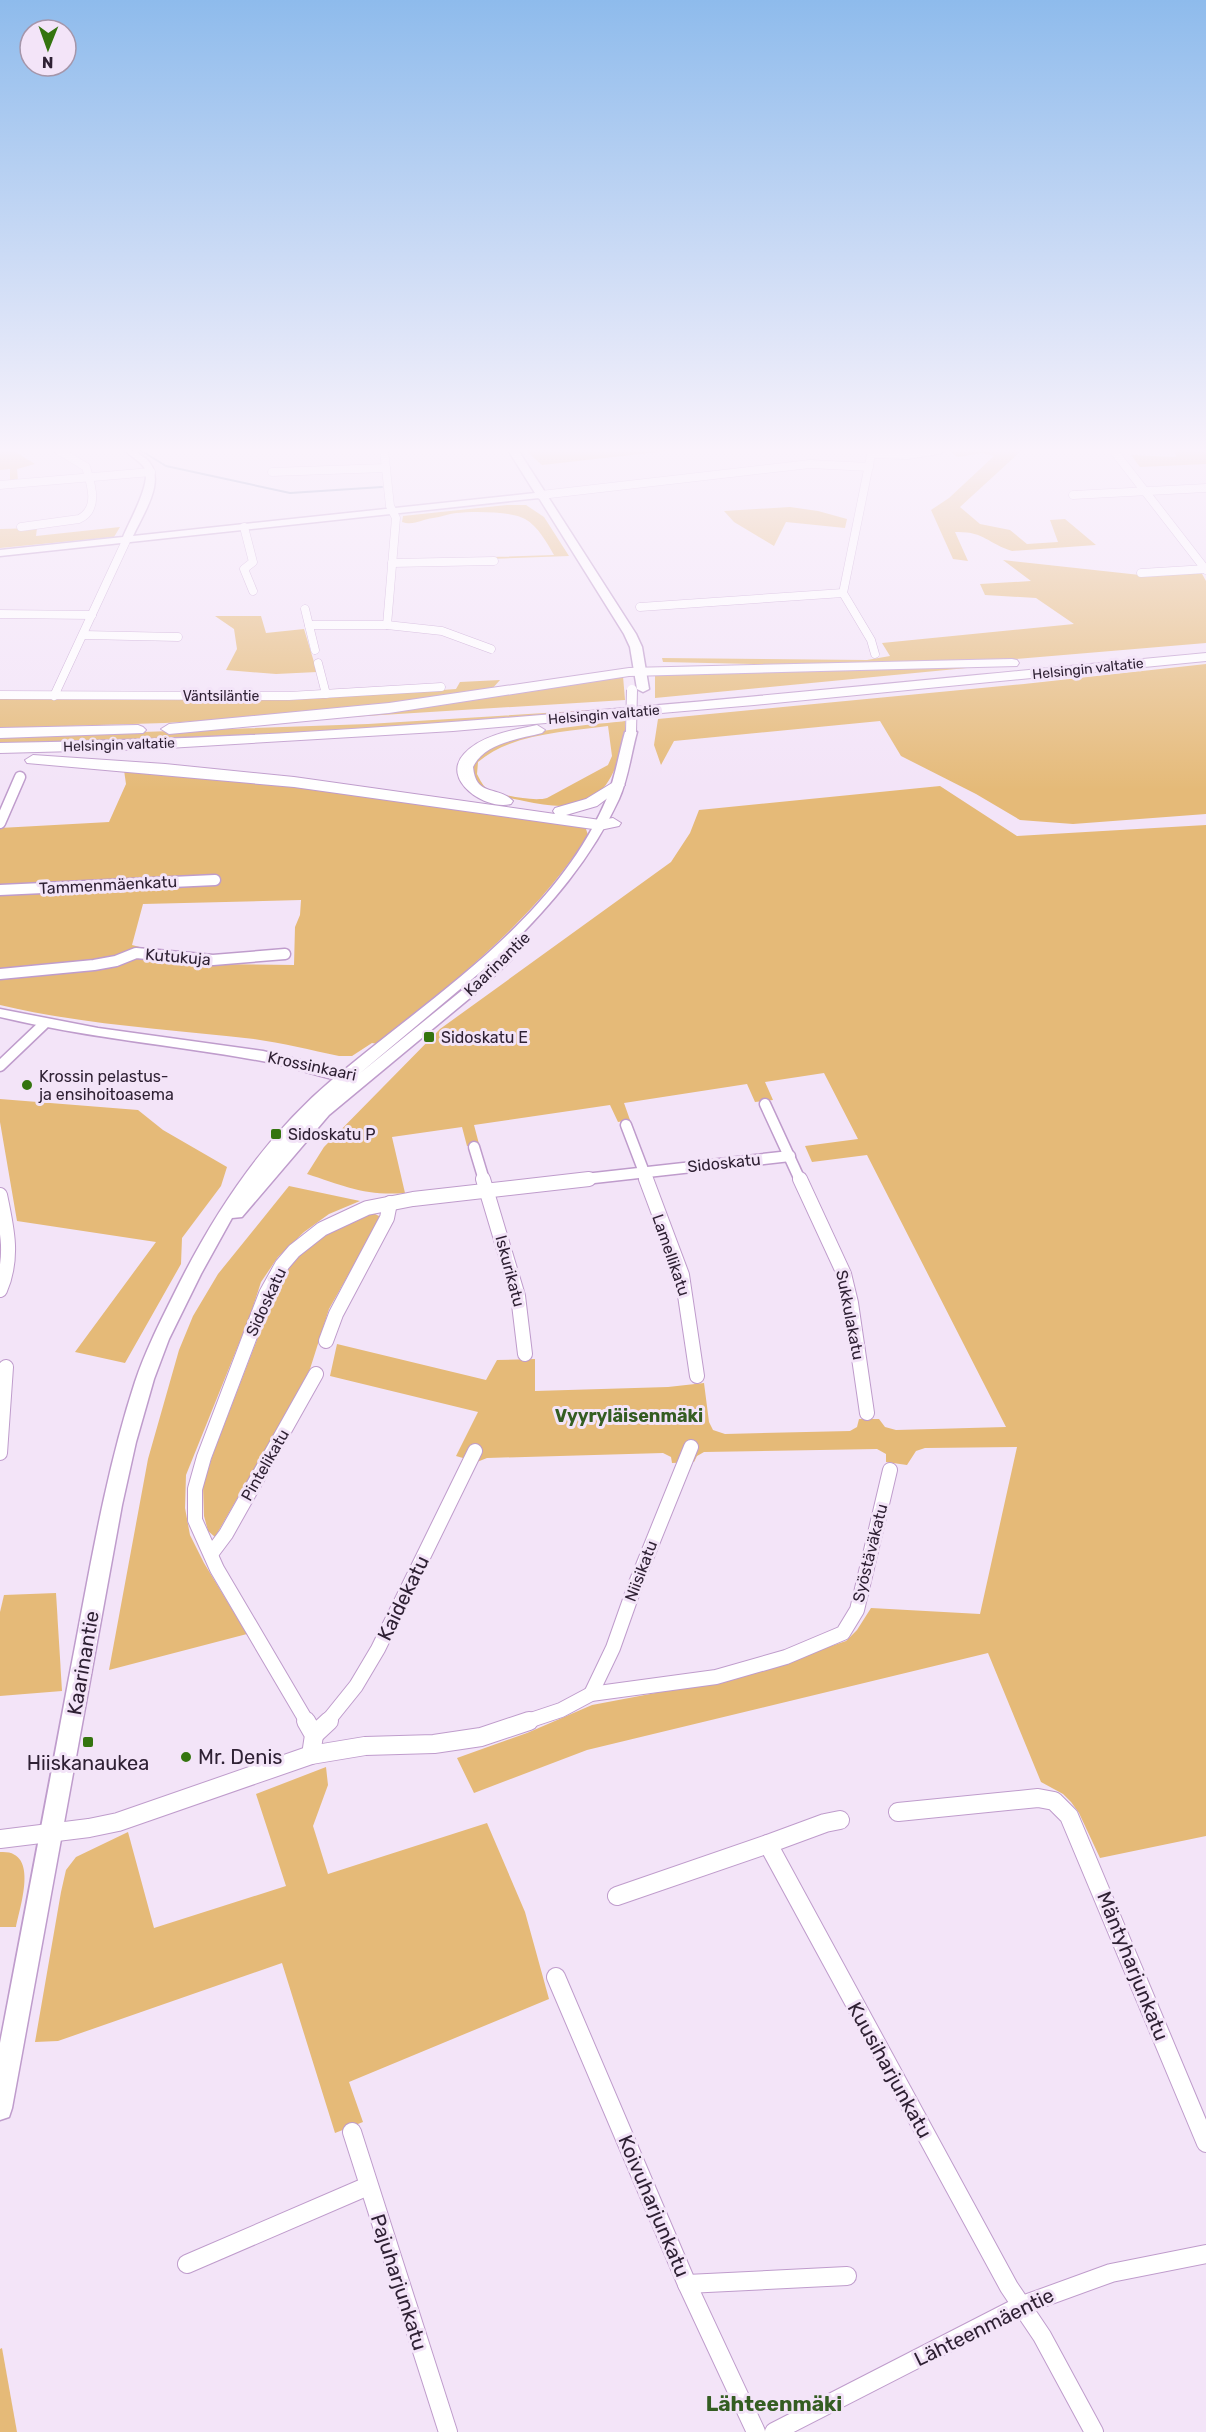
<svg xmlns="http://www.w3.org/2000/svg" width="1206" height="2432" viewBox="0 0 1206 2432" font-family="Rubik,sans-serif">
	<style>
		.green { fill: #e5ba78; fill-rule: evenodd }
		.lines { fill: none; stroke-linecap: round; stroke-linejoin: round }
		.stream { stroke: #8494b9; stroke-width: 2 }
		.street-far3-casing { stroke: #bf9ccc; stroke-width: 9 }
		.street-far2-casing { stroke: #bf9ccc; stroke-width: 13 }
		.street-far1-casing { stroke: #bf9ccc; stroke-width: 16 }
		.street-casing { stroke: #bf9ccc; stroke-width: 20 }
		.secondary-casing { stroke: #bf9ccc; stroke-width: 3 }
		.highway-casing { stroke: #bf9ccc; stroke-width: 2 }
		.street-far3 { stroke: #fff; stroke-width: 8 }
		.street-far2 { stroke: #fff; stroke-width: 10 }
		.street-far1 { stroke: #fff; stroke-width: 14 }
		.street { stroke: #fff; stroke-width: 18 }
		.secondary { fill: #fff; fill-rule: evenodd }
		.highway { fill: #fff; fill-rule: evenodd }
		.secondary-bridge-casing { stroke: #bf9ccc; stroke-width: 12; stroke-linecap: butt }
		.secondary-bridge { stroke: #fff; stroke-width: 10 }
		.poi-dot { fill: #34740f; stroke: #f3e4f8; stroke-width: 2 }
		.labels { text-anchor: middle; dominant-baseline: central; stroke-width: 6; stroke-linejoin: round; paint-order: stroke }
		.far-street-label { font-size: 14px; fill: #2f2134; stroke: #f3e4f8 }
		.street-label { font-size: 16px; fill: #2f2134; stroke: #f3e4f8 }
		.poi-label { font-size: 16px; fill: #2f2134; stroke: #f3e4f8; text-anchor: start }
		.neighbourhood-label { font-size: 18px; font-weight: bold; fill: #345d22; stroke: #f3e4f8 }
		.near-street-label { font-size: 20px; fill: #2f2134; stroke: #f3e4f8 }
		.near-poi-label { font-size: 20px; fill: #2f2134; stroke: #f3e4f8; text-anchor: start }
		.near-neighbourhood-label { font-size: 21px; font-weight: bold; fill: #345d22; stroke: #f3e4f8 }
	</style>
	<rect width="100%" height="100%" fill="#f3e4f8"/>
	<!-- green -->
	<g class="green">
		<polygon points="525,450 676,450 542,465"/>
		<path d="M 948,450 L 1022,450 L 960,507 L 980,524 L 1010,530 L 1027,544 L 1058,542 L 1050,520 L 1065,519 L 1096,545 L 1012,551 C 987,543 984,531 955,532 L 968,561 L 953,559 L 931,510 L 949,498 L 994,456 L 982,453 L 958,457 Z"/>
		<polygon points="1175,450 1206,450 1206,464 1140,467 1131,455 1176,457"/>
		<polygon points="0,451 14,451 35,464 17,469 18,480 10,481 10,469 0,470"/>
		<path d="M 507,505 L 526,505 L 544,517 L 569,556 L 490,559 L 490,557 L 554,555 C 547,543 538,526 525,519 C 512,511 472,511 456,513 C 448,514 441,517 433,518 C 422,519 414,526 402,522 L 403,516 Z"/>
		<polygon points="790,507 818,511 847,519 845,528 786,522 774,546 734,522 724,511"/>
		<polygon points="120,527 114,537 0,548 0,529 37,528 36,536"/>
		<polygon points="1003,560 1140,575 1201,572 1206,581 1206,643 980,662 837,666 663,662 662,658 867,660 890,656 882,643 1074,624 1036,598 985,595 980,584 1031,581"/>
		<polygon points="215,616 261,616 266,633 304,629 317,672 276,674 226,670 237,649 234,629"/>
		<polygon points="1206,664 1206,814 1073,824 1020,820 976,794 901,756 880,721 674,741 661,765 654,745 658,719 1024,684"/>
		<polygon points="977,667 655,698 655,672"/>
		<polygon points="623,676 625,700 302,720"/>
		<polygon points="500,680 491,690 316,714 165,723 0,728 0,697 415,692 456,689 460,682"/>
		<polygon points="625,708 625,711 242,736 0,745 0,737 368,724"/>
		<path d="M 625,721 C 626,738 622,750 616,766 C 598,811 566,810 524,801 C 493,794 485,798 469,768 C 491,729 584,726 625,721 ZM 608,726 L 612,756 L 608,765 L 547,798 C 534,802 495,795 485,787 C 482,784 479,778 477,774 L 478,762 C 512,733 566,732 608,726 Z"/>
		<path d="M 124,770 L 335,790 L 580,826 L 586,829 L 588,835 C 534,921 455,980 378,1044 L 372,1043 L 352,1056 L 339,1056 C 311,1050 282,1043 254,1039 C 168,1029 84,1025 0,1005 L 0,828 L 109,822 L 126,784 ZM 301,900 L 300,915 L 295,927 L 294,965 L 205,964 L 132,945 L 143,904 Z"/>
		<path d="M 940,786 L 1017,836 L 1206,825 L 1206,1836 L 1100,1858 L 1079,1813 L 1071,1802 L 1063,1794 L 1041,1782 L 988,1653 L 587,1750 L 474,1793 L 457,1758 L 527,1733 L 592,1705 L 740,1677 L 846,1641 L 857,1630 L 871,1608 L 980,1614 L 1017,1447 L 925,1448 L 916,1451 L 907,1465 L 886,1462 L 886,1454 L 877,1449 L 704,1452 L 697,1456 L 694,1462 L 672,1463 L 671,1457 L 663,1453 L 487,1458 L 477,1462 L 456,1456 L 478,1412 L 330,1376 L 337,1344 L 486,1380 L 497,1360 L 535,1359 L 535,1391 L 668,1387 L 704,1383 L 709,1422 L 713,1430 L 725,1434 L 850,1431 L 857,1427 L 859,1419 L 879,1419 L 885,1427 L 896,1430 L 1006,1427 L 867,1155 L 812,1162 L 805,1146 L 858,1139 L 824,1073 L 765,1082 L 773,1100 L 755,1102 L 747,1084 L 624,1103 L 630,1120 L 618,1122 L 610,1105 L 474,1125 L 479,1144 L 467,1146 L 462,1127 L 392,1137 L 405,1193 C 365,1196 344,1186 307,1174 L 324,1147 L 440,1029 L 671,862 L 690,833 L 699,810 Z"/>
		<polygon points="0,1099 138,1110 163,1130 227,1167 221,1186 182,1238 181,1264 125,1363 75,1352 156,1242 17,1221 0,1122"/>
		<polygon points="289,1186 360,1201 329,1214 304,1232 278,1257 261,1282 250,1316 186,1475 185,1508 190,1535 204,1563 247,1634 109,1670 148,1459 179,1350 193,1316 218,1274"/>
		<path d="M 373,1213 L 381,1217 L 329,1309 L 310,1369 L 295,1398 L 215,1537 L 208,1531 L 204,1516 L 203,1486 L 213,1454 L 278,1285 C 283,1277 286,1267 292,1260 C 307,1239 348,1217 373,1213 Z"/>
		<polygon points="56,1593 62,1691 0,1696 0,1612 4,1595"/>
		<polygon points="326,1767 328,1785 313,1826 328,1874 487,1823 525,1912 549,1999 349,2082 363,2122 335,2133 282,1963 58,2041 35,2042 61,1892 66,1870 76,1857 128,1832 154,1928 286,1886 256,1794"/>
		<path d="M 0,1852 C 40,1849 20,1906 16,1927 L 0,1927 Z"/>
		<polygon points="2,2348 17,2432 0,2432 0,2349"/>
	</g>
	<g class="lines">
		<!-- stream -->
		<polyline class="stream" points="140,450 166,466 290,493 382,487"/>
		<!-- street-far3 casing -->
		<g class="street-far3-casing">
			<g id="street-far3">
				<polyline points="384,450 390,506 396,518 387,625 442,631 491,649"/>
				<polyline points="872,450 843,593 871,640 875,654"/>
				<polyline points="1113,450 1206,570"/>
				<polyline points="871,454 908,455 939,450"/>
				<polyline points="272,472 386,468"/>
				<polyline points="0,485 151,472"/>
				<polyline points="541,495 810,464 869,467"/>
				<polyline points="1073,495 1206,488"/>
				<path d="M 21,527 L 79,519 C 100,509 91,484 86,467 L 58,450"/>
				<polyline points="244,527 253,562 244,569 253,591"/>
				<polyline points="392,563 494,561"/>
				<polyline points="1141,573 1206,569"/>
				<polyline points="640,607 843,593"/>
				<polyline points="305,609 315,650"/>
				<polyline points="0,614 92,615"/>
				<polyline points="309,625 387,625"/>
				<polyline points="84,635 178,637"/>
				<polyline points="318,663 326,694"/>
				<polyline points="0,695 289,696 441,687"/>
				<polyline points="54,696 126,541"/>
			</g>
		</g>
		<!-- street-far2 casing -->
		<g class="street-far2-casing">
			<g id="street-far2">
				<polyline points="0,823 20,777"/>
				<polyline points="0,890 215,880"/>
				<polyline points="0,974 94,965 116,961 136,953 213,960 285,954"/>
				<polyline points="0,1066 44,1024"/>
				<polyline points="765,1104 800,1180"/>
				<polyline points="626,1125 647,1180"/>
				<polyline points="474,1147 484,1180"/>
				<polyline points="576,1180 790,1156"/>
			</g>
		</g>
		<!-- street-far1 casing -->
		<g class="street-far1-casing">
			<g id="street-far1">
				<polyline points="483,1179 518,1296 525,1354"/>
				<polyline points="646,1179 682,1275 697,1376"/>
				<polyline points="800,1179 844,1274 851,1303 867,1413"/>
				<path d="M 0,1195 C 7,1228 14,1258 0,1290"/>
				<polyline points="326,1341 336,1314 387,1218 390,1203"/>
				<polyline points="0,1453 6,1367"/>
				<polyline points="211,1554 226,1534 316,1374"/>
				<polyline points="591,1694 613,1648 636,1583 691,1447"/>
				<polyline points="307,1722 217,1569 195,1520 195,1489 204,1457 266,1294 282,1265 294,1251 322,1229 367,1208 413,1199 589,1179"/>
				<polyline points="327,1722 356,1686 378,1649 475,1451"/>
				<polyline points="525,1722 561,1710 591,1694 716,1677 786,1657 843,1633 857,1610 890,1470"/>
			</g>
		</g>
		<!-- street casing -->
		<g class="street-casing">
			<g id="street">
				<polyline points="306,1721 314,1735 311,1755"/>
				<polyline points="314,1735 329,1721"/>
				<polyline points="898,1812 1038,1798 1054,1801 1069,1816 1206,2143"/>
				<polyline points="0,1839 89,1828 118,1822 311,1755 365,1746 434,1744 481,1737 529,1721"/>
				<polyline points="768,1844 825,1823 840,1820"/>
				<polyline points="617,1896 768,1844 1009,2287 1042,2336 1094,2432"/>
				<polyline points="556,1977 687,2284 756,2432"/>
				<polyline points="352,2132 448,2432"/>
				<polyline points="187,2264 368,2186"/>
				<polyline points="687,2284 847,2276"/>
				<polyline points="774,2432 1020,2306 1111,2273 1206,2254"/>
			</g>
		</g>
		<!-- secondary casing -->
		<g class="secondary-casing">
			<g id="secondary">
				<path d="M 124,450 C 134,450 137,452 145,458 C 169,477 143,514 133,536 L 535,493 L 508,450 L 518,450 L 636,634 L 642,647 L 649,689 L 643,692 L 637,689 L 630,647 L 624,634 L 539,498 L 0,556 L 0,550 L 123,537 C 129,522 151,484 145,469 C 142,462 130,456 124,450 Z"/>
				<path d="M 631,728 L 637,732 C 631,754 628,779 619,799 C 591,860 549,907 502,954 L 511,954 L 513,957 L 511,960 L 476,993 L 329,1115 L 242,1217 L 232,1218 L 201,1274 L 169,1339 L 154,1379 L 136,1442 L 122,1505 L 12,2108 L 9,2117 L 0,2120 L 0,2043 C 23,1923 46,1803 68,1683 C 88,1582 103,1480 135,1382 C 145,1352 159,1324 173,1296 C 213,1214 263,1138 333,1079 C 310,1074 287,1065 262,1061 C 175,1045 87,1038 0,1017 L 0,1009 L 98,1028 L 263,1051 L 343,1071 C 438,992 557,917 607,798 C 615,778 619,753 625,732 ZM 490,964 L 466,987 L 359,1074 Z"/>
			</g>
		</g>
		<!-- highway casing -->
		<g class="highway-casing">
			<g id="highway">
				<path d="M 1206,653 L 1206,661 L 754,705 L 453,731 L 151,749 L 0,753 L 0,743 C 101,741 203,738 304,732 C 605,714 905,681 1206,653 Z"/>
				<polygon points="1012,659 1017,660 1019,663 1017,666 629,676 389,713 169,734 161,729 169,724 389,703 629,668"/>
				<polygon points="138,725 143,727 146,730 143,733 0,738 0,728"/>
				<path d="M 537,725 L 545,730 L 542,733 C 519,739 484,743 473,767 C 476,798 498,785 513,801 L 511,804 C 486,811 440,780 464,754 C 481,735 513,730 537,725 Z"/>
				<polygon points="33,755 165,764 294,777 555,814 553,811 555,808 586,799 617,780 625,785 597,806 566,815 600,820 613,818 621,823 619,826 600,830 294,787 27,763 25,760"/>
			</g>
		</g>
		<!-- street-far3 -->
		<use href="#street-far3" class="street-far3"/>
		<!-- street-far2 -->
		<use href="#street-far2" class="street-far2"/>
		<!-- street-far1 -->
		<use href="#street-far1" class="street-far1"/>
		<!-- street -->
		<use href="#street" class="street"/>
		<!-- secondary -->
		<use href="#secondary" class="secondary"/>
		<!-- highway -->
		<use href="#highway" class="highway"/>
		<!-- secondary-bridge casing -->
		<g class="secondary-bridge-casing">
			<polyline id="secondary-bridge" points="631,732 632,690"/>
		</g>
		<!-- secondary-bridge -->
		<use href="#secondary-bridge" class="secondary-bridge"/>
	</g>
	<!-- sky -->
	<linearGradient id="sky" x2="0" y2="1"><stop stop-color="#8ebbec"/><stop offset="0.57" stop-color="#faf3fc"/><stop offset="1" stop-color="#faf3fc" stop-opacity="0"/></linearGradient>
	<rect width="1206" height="790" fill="url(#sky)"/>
	<!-- markers -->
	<g class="poi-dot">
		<rect x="423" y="1031" width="12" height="12" rx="3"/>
		<circle cx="27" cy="1085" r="6"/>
		<rect x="270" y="1128" width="12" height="12" rx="3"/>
		<rect x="82" y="1736" width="12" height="12" rx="3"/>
		<circle cx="186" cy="1757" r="6"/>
	</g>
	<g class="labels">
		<!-- far-street labels -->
		<g class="far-street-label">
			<text transform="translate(1088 669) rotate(-6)">Helsingin valtatie</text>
			<text x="221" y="696">Väntsiläntie</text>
			<text transform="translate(604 715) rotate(-5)">Helsingin valtatie</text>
			<text transform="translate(119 745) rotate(-2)">Helsingin valtatie</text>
		</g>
		<!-- street labels -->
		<g class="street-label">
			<text transform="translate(108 885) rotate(-3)">Tammenmäenkatu</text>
			<text transform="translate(178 957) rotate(5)">Kutukuja</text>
			<text transform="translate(497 964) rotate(-44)">Kaarinantie</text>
			<text transform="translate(312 1066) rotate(12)">Krossinkaari</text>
			<text transform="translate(724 1163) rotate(-6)">Sidoskatu</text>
			<text transform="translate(671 1255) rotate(71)">Lamellikatu</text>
			<text transform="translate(510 1271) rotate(75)">Iskurikatu</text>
			<text transform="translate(266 1302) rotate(-65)">Sidoskatu</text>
			<text transform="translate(850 1315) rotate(79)">Sukkulakatu</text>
			<text transform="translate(265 1465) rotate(-60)">Pintelikatu</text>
			<text transform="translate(870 1553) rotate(-76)">Syöstäväkatu</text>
			<text transform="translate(641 1571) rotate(-69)">Niisikatu</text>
		</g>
		<!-- poi labels -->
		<g class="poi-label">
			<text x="441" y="1037">Sidoskatu E</text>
			<text x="39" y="1076">Krossin pelastus-<tspan x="39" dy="18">ja ensihoitoasema</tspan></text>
			<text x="288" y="1134">Sidoskatu P</text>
		</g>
		<!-- neighbourhood labels -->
		<g class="neighbourhood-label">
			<text x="629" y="1416">Vyyryläisenmäki</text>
		</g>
		<!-- near-street labels -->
		<g class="near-street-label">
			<text transform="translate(403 1598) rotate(-64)">Kaidekatu</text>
			<text transform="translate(83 1663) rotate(-80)">Kaarinantie</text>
			<text transform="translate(1133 1966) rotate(68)">Mäntyharjunkatu</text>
			<text transform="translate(890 2070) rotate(61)">Kuusiharjunkatu</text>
			<text transform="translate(654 2206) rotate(67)">Koivuharjunkatu</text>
			<text transform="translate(399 2282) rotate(72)">Pajuharjunkatu</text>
			<text transform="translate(984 2327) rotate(-26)">Lähteenmäentie</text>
		</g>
		<!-- near-poi labels -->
		<g class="near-poi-label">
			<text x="198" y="1757">Mr. Denis</text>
			<text x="88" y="1763" text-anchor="middle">Hiiskanaukea</text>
		</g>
		<!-- near-neighbourhood labels -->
		<g class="near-neighbourhood-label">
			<text x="774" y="2403">Lähteenmäki</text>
		</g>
	</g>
	<!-- north arrow -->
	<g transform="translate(48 48) rotate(181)"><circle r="28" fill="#f3e4f8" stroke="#a596aa" stroke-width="1.5"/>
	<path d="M0-4.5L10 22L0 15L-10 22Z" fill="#34740f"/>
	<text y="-9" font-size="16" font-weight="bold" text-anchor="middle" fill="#2f2134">N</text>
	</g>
</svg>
